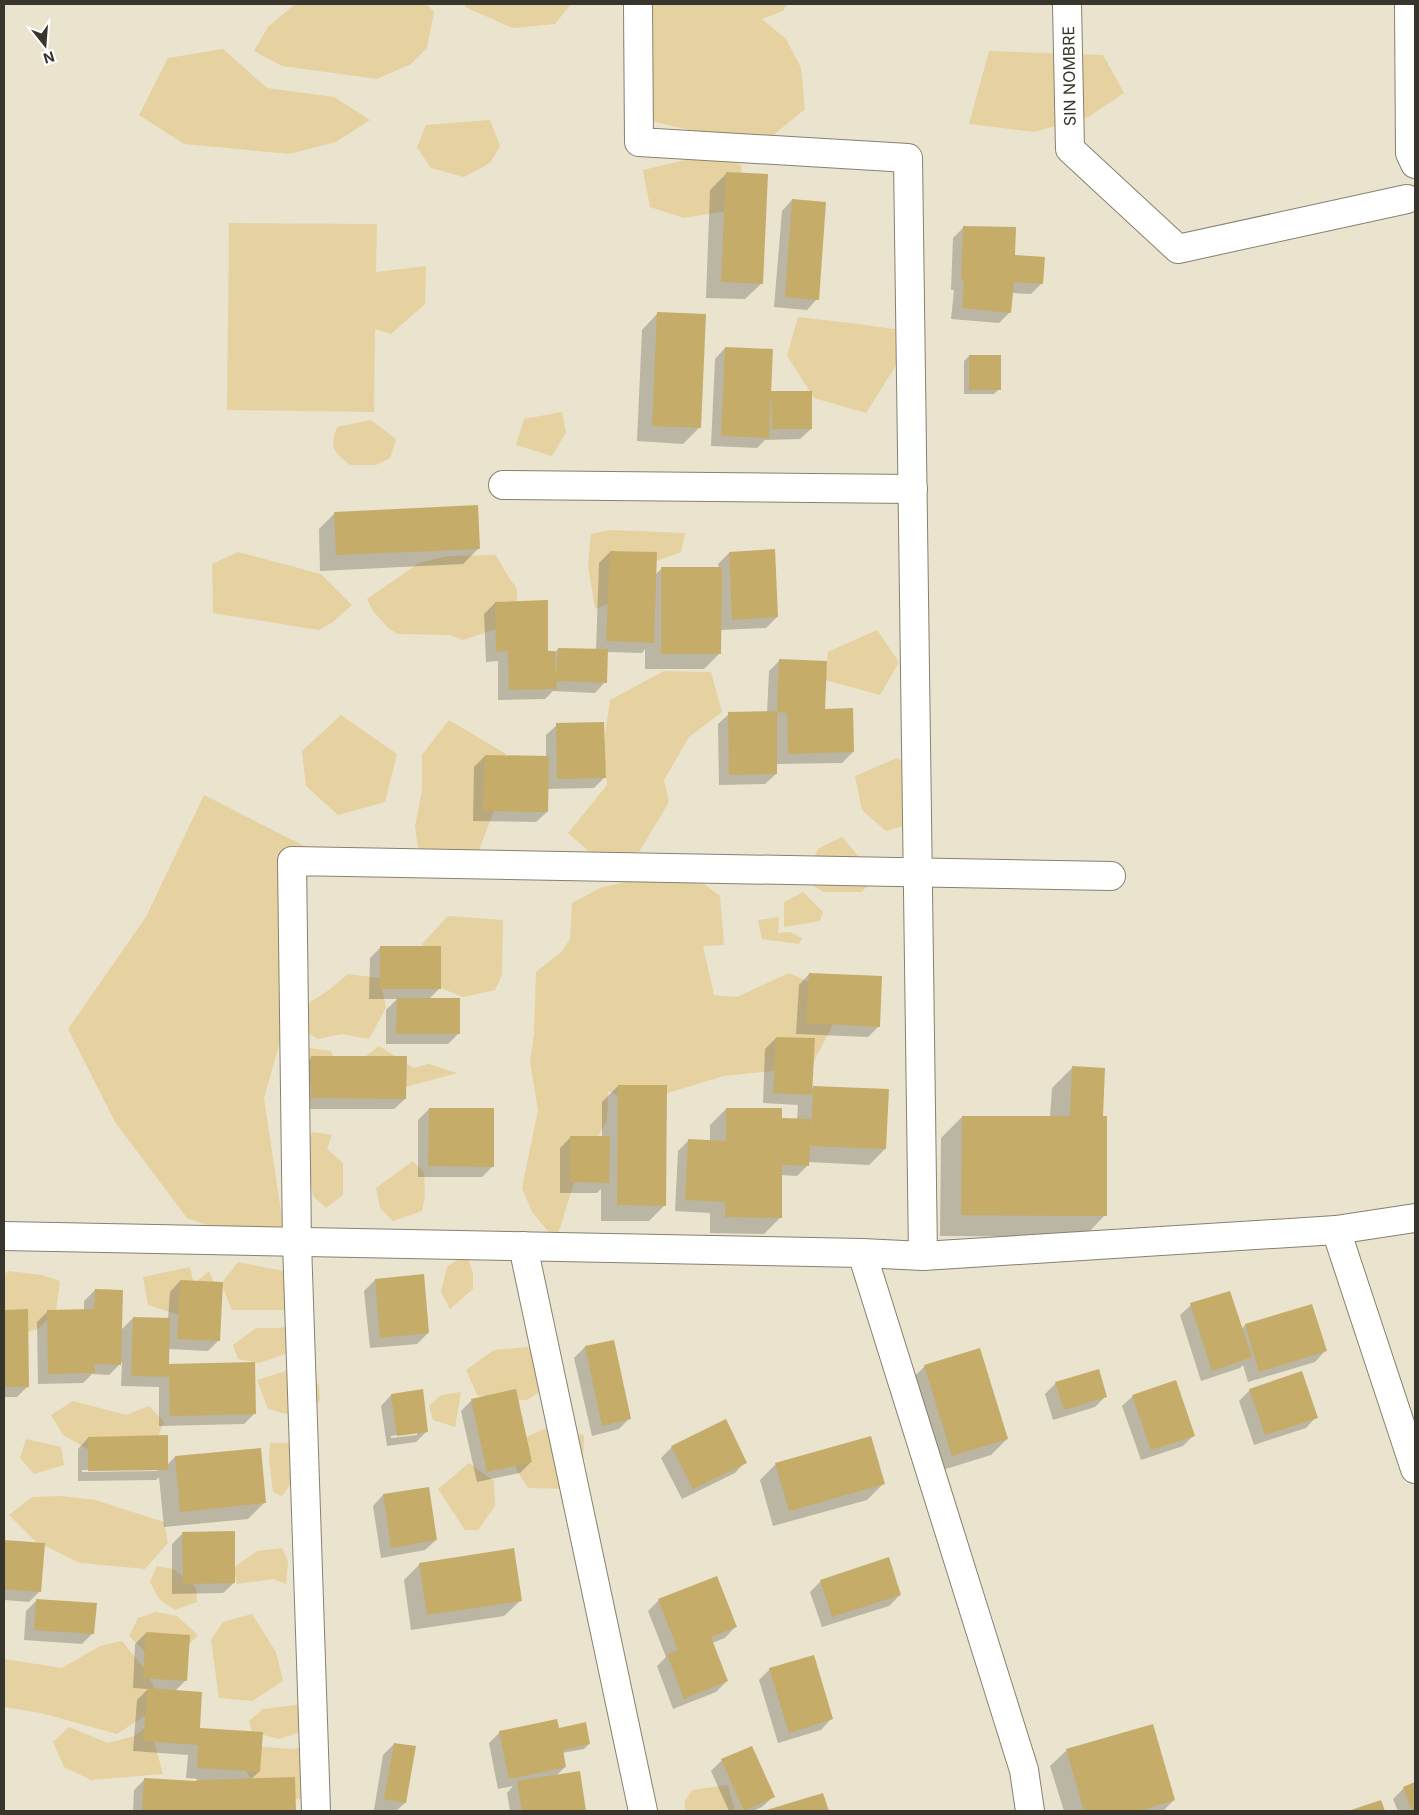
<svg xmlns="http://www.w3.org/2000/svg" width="1419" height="1815" viewBox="0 0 1419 1815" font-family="Inter,sans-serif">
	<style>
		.green { fill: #e5d2a0 }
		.shadow { fill: #0003; fill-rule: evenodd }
		.building { fill: #c5ad69 }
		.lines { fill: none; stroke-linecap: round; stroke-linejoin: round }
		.minor-casing { stroke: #88816e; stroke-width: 30 }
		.minor { stroke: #fff; stroke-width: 28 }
		.labels { text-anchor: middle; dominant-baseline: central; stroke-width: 5; stroke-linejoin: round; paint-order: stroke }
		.street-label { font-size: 16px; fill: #38352c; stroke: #fff }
	</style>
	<rect width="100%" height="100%" fill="#eae3ce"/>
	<!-- green -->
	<g class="green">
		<polygon points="295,4 426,4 434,12 427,48 411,64 377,79 282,66 254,51 268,27"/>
		<polygon points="465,4 571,4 555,24 513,28 465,7"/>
		<polygon points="627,4 788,4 783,11 762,19 786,39 801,68 805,109 765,142 725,138 655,122 627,69 623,43"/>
		<polygon points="223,49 267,88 334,97 370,120 336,142 289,154 184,144 139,115 168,58"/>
		<polygon points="989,51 1103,55 1124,93 1088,117 1034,132 969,124"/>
		<polygon points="490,120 500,146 490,163 464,177 431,168 417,147 426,125"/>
		<polygon points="711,154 741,165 744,208 684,218 650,207 643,170"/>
		<polygon points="229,223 377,224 376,272 426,266 425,304 391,334 375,329 374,412 227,410"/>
		<polygon points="798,317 851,323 901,330 900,359 866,413 814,398 787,356"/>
		<polygon points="562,412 566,432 552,456 516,445 524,419"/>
		<path d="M 371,420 L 396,439 L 390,458 L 376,465 L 350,465 C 334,451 329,449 337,427 Z"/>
		<polygon points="610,530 685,533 681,552 635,569 624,598 595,609 588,565 591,534"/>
		<polygon points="238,552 321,574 352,605 333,622 319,630 213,613 212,564"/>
		<polygon points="496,555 506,573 517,589 517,622 463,640 450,635 398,634 388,628 373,611 367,599 419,563 447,556"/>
		<polygon points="877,630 899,662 880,695 825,680 828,652"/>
		<polygon points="664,671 711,672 722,712 689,737 664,780 669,802 639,852 593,855 568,833 607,785 603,749 610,700"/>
		<polygon points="341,715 397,754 385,802 338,815 306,786 302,751"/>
		<polygon points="449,720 506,754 497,803 471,871 420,861 415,826 422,791 422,755"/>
		<polygon points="897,758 923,774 927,819 886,831 862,810 855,776"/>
		<polygon points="204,795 312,850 289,1010 264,1098 287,1252 187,1218 115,1122 68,1029 146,917"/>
		<polygon points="842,837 877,878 861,892 824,892 801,879 819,848"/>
		<polygon points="683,868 720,896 724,945 703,946 714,995 737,997 789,973 827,990 836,1019 813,1063 801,1068 724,1076 634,1103 608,1091 607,1120 575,1179 556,1241 532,1212 522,1188 538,1110 530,1062 534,1034 536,972 562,951 570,939 572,903 600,888"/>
		<polygon points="803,892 823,912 820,921 784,927 784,902"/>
		<polygon points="448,916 503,920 502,975 495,990 463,997 433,985 432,965 422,944"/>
		<polygon points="779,917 778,933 790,932 802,938 799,944 762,939 758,920"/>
		<polygon points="348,974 380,978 386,1008 369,1039 342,1034 318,1039 298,1027 306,1005 329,990"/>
		<polygon points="379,1046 414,1068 429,1064 457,1073 402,1088 349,1069"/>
		<polygon points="309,1048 331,1051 338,1065 330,1085 308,1084 299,1066"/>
		<polygon points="313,1132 332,1135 327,1149 343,1163 343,1195 326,1208 313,1196 305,1151 305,1142"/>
		<polygon points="413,1161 424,1173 425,1196 422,1211 393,1221 380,1208 376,1188"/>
		<polygon points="466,1253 473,1273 473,1289 450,1309 441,1292 447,1267"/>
		<polygon points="238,1262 294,1273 288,1310 232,1310 221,1284"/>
		<polygon points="190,1267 194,1284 209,1271 222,1302 179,1315 148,1305 143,1277"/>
		<polygon points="9,1271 42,1275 60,1281 56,1311 38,1329 4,1339 4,1274"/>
		<polygon points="287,1326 297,1350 259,1363 238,1359 233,1345 256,1328 279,1328"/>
		<polygon points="528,1347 550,1353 544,1389 527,1400 505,1401 477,1395 466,1370 494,1350"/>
		<polygon points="301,1369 319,1385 320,1400 304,1419 268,1409 257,1380 286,1371"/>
		<polygon points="461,1392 455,1427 433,1420 429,1406 441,1395"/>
		<polygon points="73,1401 126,1415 149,1406 164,1422 156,1441 89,1450 63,1435 51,1415"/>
		<polygon points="549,1427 584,1435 583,1463 567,1489 528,1488 517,1471 512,1443"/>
		<polygon points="26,1439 61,1447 64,1465 34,1474 20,1458"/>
		<polygon points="270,1443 290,1443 294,1479 282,1496 273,1492 269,1460"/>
		<polygon points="469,1463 494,1481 495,1506 478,1530 465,1530 438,1489"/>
		<polygon points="62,1496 95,1500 164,1522 168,1543 145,1569 80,1563 35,1541 9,1515 32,1497"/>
		<polygon points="282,1548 288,1561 286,1584 273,1579 237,1584 233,1568 257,1551"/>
		<polygon points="157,1566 173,1569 196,1587 197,1602 175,1610 159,1599 150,1582"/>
		<polygon points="156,1612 177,1616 198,1635 178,1656 150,1656 129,1636 138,1618"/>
		<polygon points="252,1614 276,1652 283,1681 252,1701 219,1698 211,1640 223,1622"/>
		<polygon points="122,1641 143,1667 163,1704 117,1734 41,1713 4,1707 4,1659 62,1668 100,1646"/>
		<polygon points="312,1703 307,1730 279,1739 252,1732 249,1721 263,1709"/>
		<polygon points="154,1721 151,1730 163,1774 91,1780 64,1767 53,1742 69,1727 108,1743 134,1736"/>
		<polygon points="254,1746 291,1749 304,1747 318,1795 284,1802 258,1789 246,1771 245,1759"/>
		<polygon points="728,1785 735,1811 685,1811 685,1801 692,1790"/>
	</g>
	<!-- shadow -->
	<g class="shadow">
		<polygon points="726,174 762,283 745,299 706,298 710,190"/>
		<polygon points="792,200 817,299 807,310 774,307 782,211"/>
		<polygon points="964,227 1014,256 1042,283 1031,294 1012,293 1010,312 999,323 951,319 954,290 951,290 953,238"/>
		<polygon points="658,313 700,427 683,444 637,441 642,330"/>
		<polygon points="725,348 770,392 811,392 811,429 800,439 765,440 757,448 711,446 715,359"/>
		<polygon points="969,356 999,389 994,394 964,394 964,361"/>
		<polygon points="335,513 479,548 463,564 320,571 319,529"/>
		<polygon points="610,552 655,575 662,568 719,568 718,564 729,553 777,617 766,628 720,630 720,653 704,669 645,669 645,649 642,653 607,652 605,682 595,693 553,691 545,699 498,700 498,661 486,662 484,614 495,603 547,652 555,652 558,649 596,650 599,563"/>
		<polygon points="780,660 823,710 853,752 842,763 776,764 776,774 765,784 719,785 718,724 729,714 767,713 769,671"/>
		<polygon points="557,725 604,778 594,788 547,789 547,812 536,822 473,821 474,767 485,756 546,757 546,735"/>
		<polygon points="381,947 440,988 429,999 459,1033 448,1044 386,1044 386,1010 397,999 369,999 370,958"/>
		<polygon points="809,974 879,1026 868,1037 796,1034 799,985"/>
		<polygon points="776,1038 811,1090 814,1087 885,1149 869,1165 808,1162 808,1165 797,1176 781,1175 781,1217 764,1234 710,1233 710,1213 675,1211 678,1151 689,1140 710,1141 710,1125 726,1109 781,1121 797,1120 798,1105 763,1103 765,1049"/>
		<polygon points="312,1057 405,1099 394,1109 301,1109 301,1068"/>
		<polygon points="1073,1067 1101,1117 1105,1215 1084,1237 940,1236 941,1138 962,1117 1050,1117 1052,1088"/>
		<polygon points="618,1086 665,1205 649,1221 601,1221 601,1189 597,1193 560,1193 560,1148 571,1137 602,1137 602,1102"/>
		<polygon points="429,1109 492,1167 482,1177 418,1177 418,1120"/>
		<polygon points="375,1280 428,1333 417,1344 370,1348 364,1291"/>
		<polygon points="180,1281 219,1340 208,1351 168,1349 168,1365 255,1413 244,1424 159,1426 159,1387 121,1386 122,1362 109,1375 92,1374 83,1383 38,1384 37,1322 48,1311 84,1311 84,1301 95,1290 120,1331 133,1318 168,1319 170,1292"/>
		<polygon points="1191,1305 1242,1329 1245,1325 1311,1305 1325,1351 1315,1362 1248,1382 1243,1365 1240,1368 1201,1381 1180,1315"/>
		<polygon points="4,1311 27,1311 28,1386 17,1397 4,1397"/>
		<polygon points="613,1341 630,1418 619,1429 592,1436 574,1358 585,1347"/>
		<polygon points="925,1366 1007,1439 991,1455 936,1472 908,1383"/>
		<polygon points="1056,1383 1106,1396 1095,1407 1053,1420 1045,1394"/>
		<polygon points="1250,1390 1316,1417 1306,1428 1254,1445 1239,1401"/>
		<path d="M 391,1395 L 427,1431 L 416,1442 L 387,1446 L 381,1406 ZM 417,1432 L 417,1435 L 391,1438 L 391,1436 Z"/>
		<polygon points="1133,1396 1194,1435 1183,1446 1141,1460 1122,1406"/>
		<polygon points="472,1400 531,1462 520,1473 477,1482 461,1411"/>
		<path d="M 88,1438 L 167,1465 L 175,1457 L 264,1503 L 248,1519 L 164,1527 L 159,1477 L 156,1480 L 78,1481 L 78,1449 ZM 158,1469 L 158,1471 L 82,1472 L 82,1470 Z"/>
		<polygon points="672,1447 745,1462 735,1473 682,1499 661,1458"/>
		<polygon points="776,1464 883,1484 867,1500 773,1526 760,1480"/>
		<polygon points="383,1495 436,1540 425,1550 381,1558 373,1506"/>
		<polygon points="183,1533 234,1583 223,1593 172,1594 172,1544"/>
		<polygon points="4,1542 43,1544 40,1591 29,1602 4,1600"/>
		<polygon points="420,1564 521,1600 504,1616 411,1630 404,1580"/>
		<polygon points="821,1581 900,1595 889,1606 822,1627 810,1592"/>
		<polygon points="659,1600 735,1627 725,1638 712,1643 727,1681 716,1692 673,1709 657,1666 666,1657 648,1611"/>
		<polygon points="36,1601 93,1633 82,1644 24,1640 26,1611"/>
		<polygon points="146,1633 186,1680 175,1691 198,1729 259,1772 250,1780 293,1779 294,1811 133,1811 134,1790 145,1779 194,1783 198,1779 186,1778 188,1755 133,1751 137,1700 148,1689 133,1688 135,1644"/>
		<polygon points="770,1669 831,1719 821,1730 778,1743 759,1680"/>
		<polygon points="500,1732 589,1744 584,1749 562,1753 565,1767 556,1776 579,1772 585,1811 510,1811 507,1793 513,1786 498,1789 489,1743"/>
		<polygon points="394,1744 405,1803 396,1811 374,1810 383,1755"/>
		<polygon points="1067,1750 1174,1800 1163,1811 1064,1811 1050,1766"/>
		<polygon points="722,1760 773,1797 762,1807 753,1811 729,1811 711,1771"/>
		<polygon points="1415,1784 1415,1811 1398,1811 1393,1799 1404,1788"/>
		<polygon points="822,1795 827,1811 766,1811"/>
	</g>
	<!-- building -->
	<g class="building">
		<polygon points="726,172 768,174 763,284 721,282"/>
		<polygon points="792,199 826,202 819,300 785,297"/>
		<polygon points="963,226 1016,227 1015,255 1045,257 1043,284 1014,282 1011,313 962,308 964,280 961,280"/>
		<polygon points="657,312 706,314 701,428 652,426"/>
		<polygon points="725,347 773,349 769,438 721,436"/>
		<rect x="969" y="355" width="32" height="35"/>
		<polygon points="771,391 812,391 812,429 772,429"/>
		<polygon points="478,505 480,549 336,555 334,512"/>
		<polygon points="775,549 778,617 732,620 729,552"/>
		<polygon points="610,551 657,552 654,643 606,641"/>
		<polygon points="661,567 722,567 721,654 661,654"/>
		<polygon points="548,600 548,651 555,651 556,677 558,648 608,649 607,683 556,681 557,689 509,690 508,651 496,652 495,602"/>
		<polygon points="779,659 827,661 825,709 853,708 854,752 788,754 787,713 777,712"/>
		<polygon points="777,711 777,774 729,775 728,712"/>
		<polygon points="604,722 606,778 557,779 556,723"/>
		<polygon points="485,755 549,756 548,812 483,811"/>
		<rect x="380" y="946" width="61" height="43"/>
		<polygon points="809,973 882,976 880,1027 806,1023"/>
		<polygon points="397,998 460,998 460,1034 396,1034"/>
		<polygon points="776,1037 815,1038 812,1095 773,1093"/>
		<polygon points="311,1056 407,1056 406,1099 311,1098"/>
		<polygon points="1072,1066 1105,1068 1103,1116 1107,1116 1107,1216 961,1215 962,1116 1070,1116"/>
		<polygon points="618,1085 667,1085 666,1206 617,1205"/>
		<polygon points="813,1086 889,1089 886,1149 810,1146 809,1166 782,1165 782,1218 725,1217 725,1202 685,1200 688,1139 726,1141 726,1108 782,1108 782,1118 811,1119 811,1140"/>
		<polygon points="429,1108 494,1108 494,1167 428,1166"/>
		<polygon points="570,1136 610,1136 609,1183 570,1182"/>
		<polygon points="424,1274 429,1333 380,1338 375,1279"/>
		<polygon points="180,1280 223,1282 220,1341 177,1339"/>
		<polygon points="95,1289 123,1290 121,1365 94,1364 95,1373 48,1374 47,1310 94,1309"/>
		<polygon points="1230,1291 1252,1357 1212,1371 1190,1303"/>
		<polygon points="1312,1304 1327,1351 1259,1372 1245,1324"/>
		<polygon points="28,1309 29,1387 4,1387 4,1310"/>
		<polygon points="133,1317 170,1318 169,1364 255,1362 256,1414 170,1416 169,1377 131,1376"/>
		<polygon points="614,1340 631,1419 602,1426 585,1346"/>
		<polygon points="980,1348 1008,1439 952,1456 924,1365"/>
		<polygon points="1099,1369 1107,1397 1064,1410 1055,1382"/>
		<polygon points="1302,1371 1318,1418 1265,1435 1249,1389"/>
		<polygon points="1176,1380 1195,1436 1151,1450 1132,1395"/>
		<polygon points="423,1389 428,1432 397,1436 391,1394"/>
		<polygon points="516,1389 532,1462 487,1472 471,1399"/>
		<polygon points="726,1419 747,1463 693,1489 671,1446"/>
		<polygon points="168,1435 168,1470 88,1471 88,1437"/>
		<polygon points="871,1436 885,1484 789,1511 775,1463"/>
		<polygon points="261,1448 266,1503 180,1512 175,1456"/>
		<polygon points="429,1487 437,1540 391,1548 383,1494"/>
		<polygon points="235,1531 235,1583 183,1584 182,1532"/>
		<polygon points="4,1540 45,1543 41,1592 4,1589"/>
		<polygon points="514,1548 522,1601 427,1615 419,1563"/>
		<polygon points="889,1557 901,1595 832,1617 820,1580"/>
		<polygon points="717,1576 737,1627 711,1637 728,1681 684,1699 667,1654 678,1650 658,1599"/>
		<polygon points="36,1599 97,1603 94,1634 34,1630"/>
		<polygon points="146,1632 190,1635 187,1681 143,1678"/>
		<polygon points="814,1655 833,1719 789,1733 769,1668"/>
		<polygon points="148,1688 202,1692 200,1728 263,1732 260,1772 197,1768 198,1745 143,1741"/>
		<polygon points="557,1719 559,1728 586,1722 590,1744 563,1750 566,1767 509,1779 499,1731"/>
		<polygon points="1153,1724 1175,1800 1139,1811 1084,1811 1066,1749"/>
		<polygon points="394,1743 416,1746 406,1803 384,1799"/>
		<polygon points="752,1746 775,1797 744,1811 721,1759"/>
		<polygon points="580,1771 586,1811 522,1811 517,1781"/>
		<polygon points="295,1777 296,1811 142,1811 144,1778 196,1781 196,1780"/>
		<polygon points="1415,1782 1415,1811 1412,1811 1403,1787"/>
		<polygon points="823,1793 829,1811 763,1811"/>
		<polygon points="1381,1800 1385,1811 1348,1811"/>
	</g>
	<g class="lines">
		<!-- minor casing -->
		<g class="minor-casing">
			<g id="minor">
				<polyline points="638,4 639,142 908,158 923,1256"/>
				<polyline points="1067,4 1070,149 1178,249 1407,199"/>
				<polyline points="1409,4 1410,153 1415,164"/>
				<polyline points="503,485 913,489"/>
				<polyline points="1336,1230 1415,1469"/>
				<polyline points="4,1236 862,1253 923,1256 1336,1230 1415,1218"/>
				<polyline points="523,1246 643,1811"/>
				<polyline points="862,1253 1024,1770 1030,1811"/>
				<polyline points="316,1811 297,1243 292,861 1111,876"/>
			</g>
		</g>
		<!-- minor -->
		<use href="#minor" class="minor"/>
	</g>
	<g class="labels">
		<!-- street labels -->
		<g class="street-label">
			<text transform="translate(1069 76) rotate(-91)">SIN NOMBRE</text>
		</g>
	</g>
	<!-- border -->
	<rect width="1419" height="1815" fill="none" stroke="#38352c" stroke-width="10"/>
	<!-- north arrow -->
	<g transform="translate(45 45) rotate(163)" stroke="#ffffff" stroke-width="4" paint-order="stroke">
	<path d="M0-4L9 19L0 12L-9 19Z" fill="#38352c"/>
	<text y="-8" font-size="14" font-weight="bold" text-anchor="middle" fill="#38352c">N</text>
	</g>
</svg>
